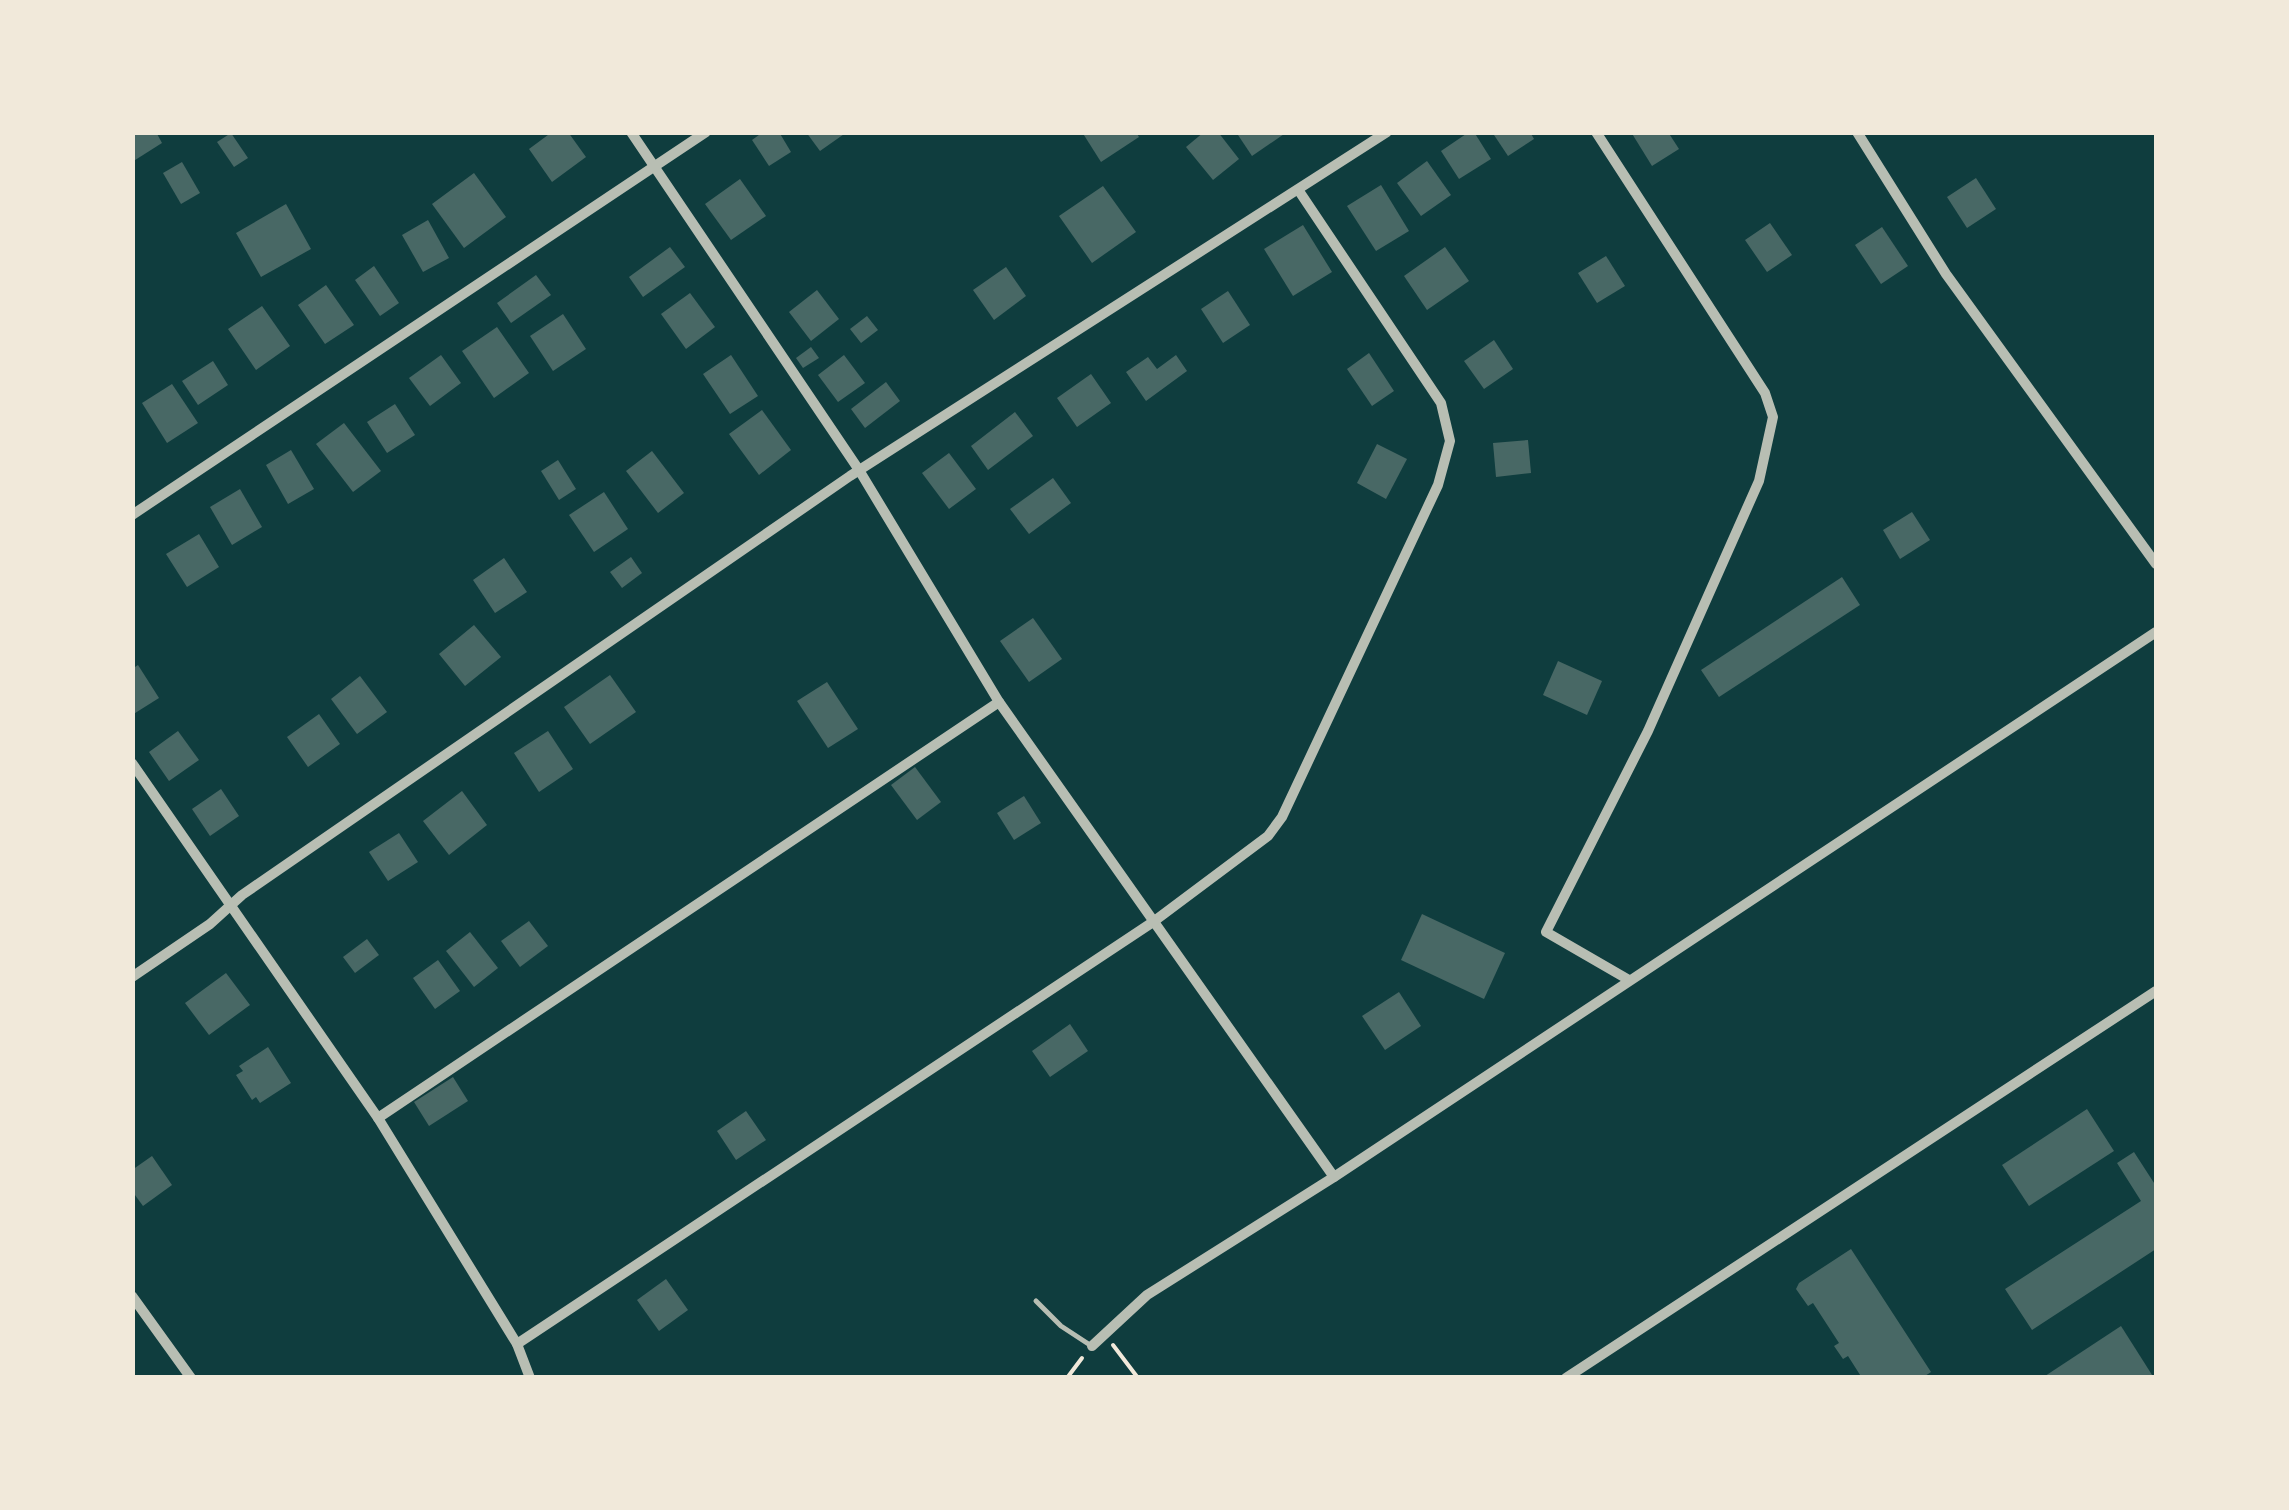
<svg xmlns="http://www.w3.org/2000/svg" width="2289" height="1510" viewBox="0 0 2289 1510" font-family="Lato,sans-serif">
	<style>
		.building { fill: #486865 }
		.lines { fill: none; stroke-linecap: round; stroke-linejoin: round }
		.path { stroke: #f1e9da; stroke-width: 4 }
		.service { stroke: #b8beb3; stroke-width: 5 }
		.minor { stroke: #b8beb3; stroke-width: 10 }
	</style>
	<rect width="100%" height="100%" fill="#0f3d3e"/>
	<!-- building -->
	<g class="building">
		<polygon points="132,132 156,132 162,143 132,162"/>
		<polygon points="552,132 568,132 586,157 552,182 529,149"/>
		<polygon points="763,132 779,132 791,152 769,166 752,140"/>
		<polygon points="806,132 847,132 820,151"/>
		<polygon points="1082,132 1136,132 1139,137 1101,162"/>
		<polygon points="1204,132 1218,132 1239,159 1213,180 1186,147"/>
		<polygon points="1236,132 1287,132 1252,156"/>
		<polygon points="1469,132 1474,132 1491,159 1459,179 1441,151"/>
		<polygon points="1492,132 1530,132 1534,139 1508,156"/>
		<polygon points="1631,132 1668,132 1679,149 1652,166"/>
		<polygon points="231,133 248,158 234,167 217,142"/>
		<polygon points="1427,161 1451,195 1421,216 1397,183"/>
		<polygon points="182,162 200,193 181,204 163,173"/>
		<polygon points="474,173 506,217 464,248 432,204"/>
		<polygon points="1976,178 1996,209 1967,228 1947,197"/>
		<polygon points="740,179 766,216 731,240 705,204"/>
		<polygon points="1381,185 1409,231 1376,251 1347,206"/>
		<polygon points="1103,186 1136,232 1092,263 1059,216"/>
		<polygon points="286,204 311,249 261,277 236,233"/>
		<polygon points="428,220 449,258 423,272 402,235"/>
		<polygon points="1770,223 1792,255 1767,272 1745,240"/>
		<polygon points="1303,225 1332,272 1293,296 1264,249"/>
		<polygon points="1882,227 1908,266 1881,284 1855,245"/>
		<polygon points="670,247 685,267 643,297 629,277"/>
		<polygon points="1445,247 1469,281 1427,310 1404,276"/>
		<polygon points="1606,256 1625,286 1597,303 1578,273"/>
		<polygon points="374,266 399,303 380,316 355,280"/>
		<polygon points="1006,267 1026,296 994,320 973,290"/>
		<polygon points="536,275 551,295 511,323 497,303"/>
		<polygon points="326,285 354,325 325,344 298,305"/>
		<polygon points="817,290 839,319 811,341 789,312"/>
		<polygon points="1228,291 1250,325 1223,343 1201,309"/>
		<polygon points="690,293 715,327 686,349 661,314"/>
		<polygon points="262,306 290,346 256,370 228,329"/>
		<polygon points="563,314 586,349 553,371 530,336"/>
		<polygon points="867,316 878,330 861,343 850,329"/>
		<polygon points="497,327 529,373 494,398 462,351"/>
		<polygon points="1494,340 1513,369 1484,389 1464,361"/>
		<polygon points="811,347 819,358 803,368 796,358"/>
		<polygon points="1369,353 1394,391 1372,406 1347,369"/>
		<polygon points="441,355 461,383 430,406 409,378"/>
		<polygon points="731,355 758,396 730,414 703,374"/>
		<polygon points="844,355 865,383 838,402 818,375"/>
		<polygon points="1176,355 1187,371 1146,401 1126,372 1148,357 1157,369"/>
		<polygon points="213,361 228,385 198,405 182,381"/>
		<polygon points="1091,374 1111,403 1077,427 1057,398"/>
		<polygon points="886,382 900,401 865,428 851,409"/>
		<polygon points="172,384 198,423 167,443 142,403"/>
		<polygon points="395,404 415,435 387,453 367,422"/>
		<polygon points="762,410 791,450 759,475 729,434"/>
		<polygon points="1015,412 1033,436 988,470 971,446"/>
		<polygon points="344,423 381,471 353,492 316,444"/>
		<polygon points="1528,440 1531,473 1496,477 1493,443"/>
		<polygon points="1377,444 1407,459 1386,499 1357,483"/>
		<polygon points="291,450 314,489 288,504 266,465"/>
		<polygon points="652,451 684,493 658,513 626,471"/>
		<polygon points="949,453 976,489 949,509 922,473"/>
		<polygon points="558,460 576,489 559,500 541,471"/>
		<polygon points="1053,478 1071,503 1029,534 1010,509"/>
		<polygon points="240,489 262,527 232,545 210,507"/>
		<polygon points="604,492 628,529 594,552 569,515"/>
		<polygon points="1912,512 1930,540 1900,559 1883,530"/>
		<polygon points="199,534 219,567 187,587 166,554"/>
		<polygon points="631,557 642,573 622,588 610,572"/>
		<polygon points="504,558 527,592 495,613 473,580"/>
		<polygon points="1842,577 1860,605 1719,697 1701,670"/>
		<polygon points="1033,618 1062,659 1029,682 1000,641"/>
		<polygon points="474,625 501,657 465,686 439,654"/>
		<polygon points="1558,661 1602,681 1587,715 1543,695"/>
		<polygon points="138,665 159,698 132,715 132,669"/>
		<polygon points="610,675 636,712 590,744 564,707"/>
		<polygon points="360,676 387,712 357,734 331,699"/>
		<polygon points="827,682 858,729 828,748 797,701"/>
		<polygon points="319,714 340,744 308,767 287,737"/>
		<polygon points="178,731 199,760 169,781 149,752"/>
		<polygon points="548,731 573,769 539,792 514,753"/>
		<polygon points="915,767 941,802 917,820 891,785"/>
		<polygon points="221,789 239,816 210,836 192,809"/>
		<polygon points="462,791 487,825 449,855 423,821"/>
		<polygon points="1024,796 1041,823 1014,840 997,813"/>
		<polygon points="399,833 418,862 388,881 369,852"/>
		<polygon points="1422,914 1505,953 1484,999 1401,960"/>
		<polygon points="529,921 548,946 520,967 501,941"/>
		<polygon points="470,932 498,968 474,987 446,951"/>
		<polygon points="367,939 379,955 355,973 343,957"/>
		<polygon points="438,960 460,991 435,1009 413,978"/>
		<polygon points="226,973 250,1005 209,1035 185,1003"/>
		<polygon points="1399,992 1421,1026 1385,1050 1362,1016"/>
		<polygon points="1070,1024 1088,1051 1050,1077 1032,1051"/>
		<polygon points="268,1047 291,1083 260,1103 256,1097 252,1100 236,1075 243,1071 239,1066"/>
		<polygon points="453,1077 468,1101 429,1126 414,1102"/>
		<polygon points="2087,1109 2114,1151 2029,1206 2002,1165"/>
		<polygon points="746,1111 766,1140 736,1160 717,1131"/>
		<polygon points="2134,1152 2156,1186 2156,1249 2032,1330 2005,1289 2141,1201 2117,1163"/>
		<polygon points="152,1156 172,1185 143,1206 132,1191 132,1170"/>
		<polygon points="1851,1249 1931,1372 1922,1378 1862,1378 1848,1356 1843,1359 1834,1346 1839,1343 1813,1303 1808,1306 1796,1289 1799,1283"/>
		<polygon points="666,1279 688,1310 659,1331 637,1300"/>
		<polygon points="2121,1326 2154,1378 2042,1378"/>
	</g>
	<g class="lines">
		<!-- path -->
		<g class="path">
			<polyline points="1113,1345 1138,1378"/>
			<polyline points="1067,1378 1082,1358"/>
		</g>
		<!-- service -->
		<polyline class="service" points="1036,1301 1061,1326 1090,1345"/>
		<!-- minor -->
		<g class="minor">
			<polyline points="631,132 859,470 999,702 1334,1177"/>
			<polyline points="1596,132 1765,393 1773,417 1759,481 1648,731 1546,932 1629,980"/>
			<polyline points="1857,132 1946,274 2156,564"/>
			<polyline points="132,515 706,132"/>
			<polyline points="132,763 378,1118 517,1344 530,1378"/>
			<polyline points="132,977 210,924 242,895 850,476 1387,132"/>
			<polyline points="378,1118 999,702"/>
			<polyline points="132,1296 191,1378"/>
			<polyline points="517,1344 1153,922 1268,836 1282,817 1438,485 1450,441 1441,403 1299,191"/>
			<polyline points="1092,1346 1147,1295 1334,1177 2156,632"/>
			<polyline points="1566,1378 2156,991"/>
		</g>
	</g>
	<!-- border -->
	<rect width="2289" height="1510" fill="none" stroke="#f1e9da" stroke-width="270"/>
</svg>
